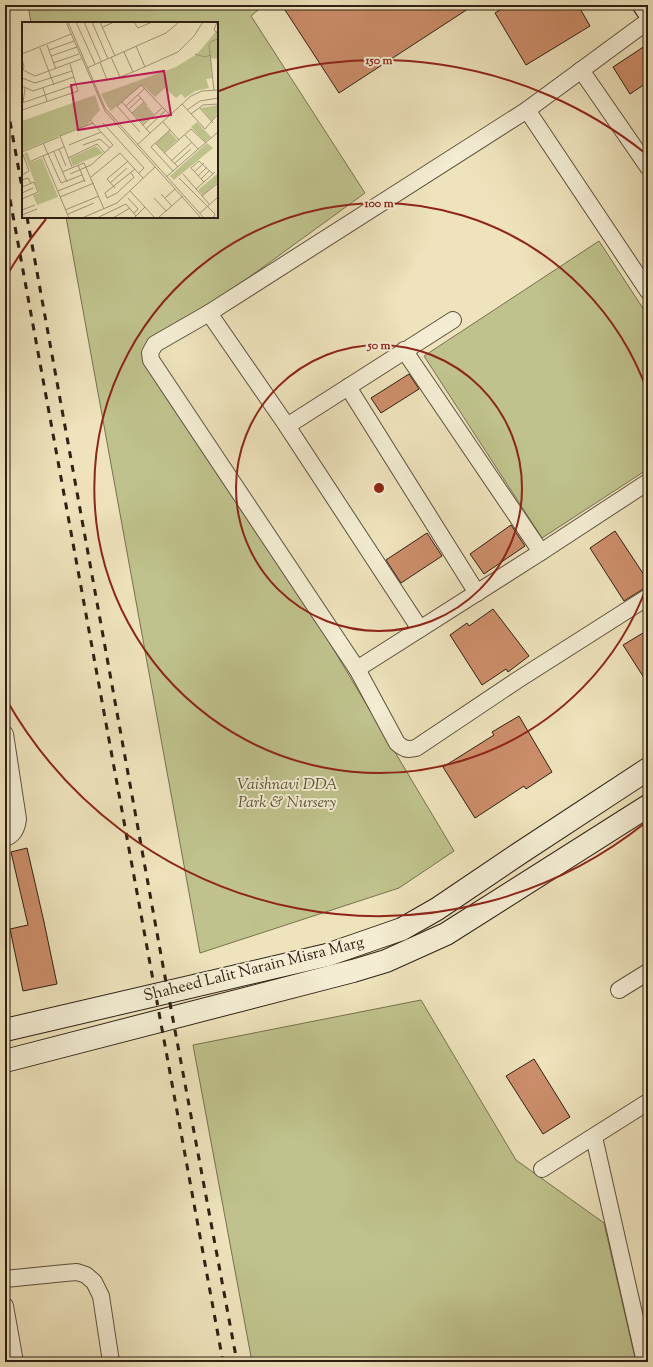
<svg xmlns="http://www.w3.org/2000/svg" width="653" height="1367" viewBox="0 0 653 1367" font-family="'Sorts Mill Goudy',serif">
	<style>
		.green { fill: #bfc28c; stroke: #777150 }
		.building { fill: #cc8e6a; stroke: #2f2013 }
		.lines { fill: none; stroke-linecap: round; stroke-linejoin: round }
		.street-casing { stroke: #5f513d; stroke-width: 18 }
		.secondary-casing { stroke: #2f2013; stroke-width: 24 }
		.street { stroke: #f4edd3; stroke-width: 16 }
		.secondary { stroke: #f4edd3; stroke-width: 22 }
		.rail { stroke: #2f2013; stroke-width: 3; stroke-dasharray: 7 7; stroke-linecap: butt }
		.ring { fill: none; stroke: #8f2418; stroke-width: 2 }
		.labels { text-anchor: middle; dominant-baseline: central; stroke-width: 4; stroke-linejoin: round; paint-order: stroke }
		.park-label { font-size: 16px; font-style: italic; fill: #5a5137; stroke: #f4edd3 }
		.street-label { font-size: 16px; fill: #2f2013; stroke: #f4edd3 }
		.inset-road { fill: none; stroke: #a29578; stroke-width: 1 }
		.view { fill: #c2185b; fill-opacity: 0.15; stroke: #c2185b; stroke-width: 2 }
		.inset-edge { fill: none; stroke: #2f2013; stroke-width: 2 }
		.centre { fill: #8f2418; stroke: #f4edd3; stroke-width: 2 }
		.ring-label { font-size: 12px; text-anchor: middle; font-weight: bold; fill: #8f2418; stroke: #f4edd3; stroke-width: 4; stroke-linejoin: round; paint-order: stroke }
	</style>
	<rect width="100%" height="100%" fill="#eee3bc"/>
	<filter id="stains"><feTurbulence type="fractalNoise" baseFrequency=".005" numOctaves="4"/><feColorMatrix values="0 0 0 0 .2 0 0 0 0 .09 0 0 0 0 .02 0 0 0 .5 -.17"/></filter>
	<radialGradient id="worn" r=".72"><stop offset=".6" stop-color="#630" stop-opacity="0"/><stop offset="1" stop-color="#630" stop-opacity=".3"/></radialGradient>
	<!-- green -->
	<g class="green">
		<polygon points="28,5 264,5 251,16 365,193 153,347 454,851 399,888 200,953 66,217 217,217 217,23 31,23"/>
		<polygon points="599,241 648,316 648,469 542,538 424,356"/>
		<polygon points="421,1000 516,1160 604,1223 636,1362 252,1362 193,1045"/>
	</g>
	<!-- building -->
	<g class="building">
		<polygon points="293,5 474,5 339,93 285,10"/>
		<polygon points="508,5 578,5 590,26 526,65 495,13"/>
		<polygon points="648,44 648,82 630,94 613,67"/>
		<polygon points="409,374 419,389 381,413 371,398"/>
		<polygon points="511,525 525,546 484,574 470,554"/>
		<polygon points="615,531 648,581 648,588 643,589 624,601 590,548"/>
		<polygon points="427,533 442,556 401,583 386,560"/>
		<polygon points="493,609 529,656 508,672 506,669 482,685 450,635 467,623 469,626"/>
		<polygon points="648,630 648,684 623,645"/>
		<polygon points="519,716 552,772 526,789 524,786 475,818 443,767 494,735 492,732"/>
		<polygon points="27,848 44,922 57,984 23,991 10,929 28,925 11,852"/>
		<polygon points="534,1059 570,1117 543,1134 506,1076"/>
	</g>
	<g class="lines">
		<!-- street casing -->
		<g class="street-casing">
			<g id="street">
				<path d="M 648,21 L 527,110 L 209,313 L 155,344 L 150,353 L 151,360 L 357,669 L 397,743 C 404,749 407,750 416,748 L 516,681 L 648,597"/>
				<polyline points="581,70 648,167"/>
				<polyline points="527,110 648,291"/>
				<polyline points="209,313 287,426 420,629"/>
				<polyline points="404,350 541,552"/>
				<polyline points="348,387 477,593"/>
				<polyline points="287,426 453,320"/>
				<polyline points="357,669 541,552 648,482"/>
				<path d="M 5,734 L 18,819 C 17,828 14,835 5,838"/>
				<polyline points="619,990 648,972"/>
				<polyline points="594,1137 645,1362"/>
				<polyline points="542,1169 648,1102"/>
				<polyline points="5,1279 65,1273 77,1272 86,1275 94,1282 101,1296 111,1362"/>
				<polyline points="5,1306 15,1362"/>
			</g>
		</g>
		<!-- secondary casing -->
		<g class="secondary-casing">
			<g id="secondary">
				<polyline points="644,5 648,11"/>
				<polyline points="5,1030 327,955 402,929 437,909 520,853 648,769"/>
				<polyline points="5,1061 353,971 386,961 446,934 648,806"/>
			</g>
		</g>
		<!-- street -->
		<use href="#street" class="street"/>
		<!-- secondary -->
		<use href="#secondary" class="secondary"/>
		<!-- rail -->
		<g class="rail">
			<polyline points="5,94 23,193"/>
			<polyline points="5,172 223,1362"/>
			<polyline points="27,217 163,966 237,1362"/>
		</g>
	</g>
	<!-- distance rings -->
	<g class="ring">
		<circle cx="379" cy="488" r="143"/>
		<path d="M648 583A285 285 0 1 1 648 393"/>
		<path d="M645 823A428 428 0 0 1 6 699M6 277A428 428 0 0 1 46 219M219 91A428 428 0 0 1 645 153"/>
	</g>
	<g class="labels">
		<!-- park labels -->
		<g class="park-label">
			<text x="287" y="785">Vaishnavi DDA<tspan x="287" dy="18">Park &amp; Nursery</tspan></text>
		</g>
		<!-- street labels -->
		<g class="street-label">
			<text transform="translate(254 970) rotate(-14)">Shaheed Lalit Narain Misra Marg</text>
		</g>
	</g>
	<!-- overview -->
	<g transform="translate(22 22)">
		<rect width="196" height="196" fill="#eee3bc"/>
		<path d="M 196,7 L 196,37 L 189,36 L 190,56 L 184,57 L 187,66 L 173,69 L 163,76 L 159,72 L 154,76 L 143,66 L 133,75 L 120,63 L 89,89 L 86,85 L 79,72 L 154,45 L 175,32 ZM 73,73 L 78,88 L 65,103 L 0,129 L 0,99 ZM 122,81 L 132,92 L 121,102 L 111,91 ZM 196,83 L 196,90 L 190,99 L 179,86 ZM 175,100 L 189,115 L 183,120 L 169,105 ZM 147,109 L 155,118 L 142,130 L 134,121 ZM 185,121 L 191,126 L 152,158 L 148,154 ZM 74,124 L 81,131 L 51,144 L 48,136 ZM 5,130 L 9,140 L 20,136 L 36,175 L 15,183 L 11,173 L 17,171 L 2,132 ZM 195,152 L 196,160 L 181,173 L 176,168 Z" fill="#bfc28c"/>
		<path class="inset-road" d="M 44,0 L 83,89 L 179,196M 46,0 L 83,86 L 182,196M 54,0 L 73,42M 62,0 L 79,39M 70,0 L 86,37M 78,0 L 93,34M 112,0 L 116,6 L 130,0M 195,0 L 192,8 L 196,12M 81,5 L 92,0M 25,23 L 34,47M 114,24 L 123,45M 18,26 L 32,63M 27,28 L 52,19M 102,30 L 111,50M 0,32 L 49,12M 173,32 L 183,35 L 189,33M 29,34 L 55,25M 89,35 L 98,55 L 111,50 L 156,30 L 172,14 L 181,0M 0,37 L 2,45 L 0,50M 78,40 L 85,58 L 98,55M 31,41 L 57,32M 65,46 L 144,11 L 157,0M 1,48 L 13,54 L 59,37M 0,56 L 13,61 L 50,49M 0,64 L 11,69 L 52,55M 21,66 L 25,79M 192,68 L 187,23 L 190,19 L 196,17M 116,73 L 125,83M 100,80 L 128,111M 0,81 L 55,62M 1,81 L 3,66M 160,82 L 183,107 L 196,92M 104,84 L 123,66M 177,85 L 191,101M 107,87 L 119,76M 0,88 L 56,69 L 48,42M 165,88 L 178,79 L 196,76M 110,91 L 122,80M 169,92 L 181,83 L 196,82M 141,100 L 157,118M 81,101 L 122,146 L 117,151M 121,103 L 140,86M 124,107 L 143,89M 148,108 L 129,125 L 151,149M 118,110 L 95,84 L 119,63 L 148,93M 163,113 L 176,127M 21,121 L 39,161 L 60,153M 133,121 L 156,145M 47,123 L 79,110M 61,123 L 78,117 L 88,126M 115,123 L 169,74 L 180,69 L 196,68M 37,127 L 44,144M 0,130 L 37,115M 0,130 L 7,149 L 0,153M 32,130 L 45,160M 142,131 L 169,107 L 184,121M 21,134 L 47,196M 46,136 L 75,122 L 83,131M 9,139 L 42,125M 149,139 L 170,120M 152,142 L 169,127M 56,143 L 63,160M 50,145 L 38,114 L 71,101M 40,150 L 62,141 L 82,187M 172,150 L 182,141M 109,151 L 112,155 L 95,171 L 85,176 L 83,171 L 113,147M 48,152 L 69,143 L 91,123 L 68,98M 161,152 L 188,183M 176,154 L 185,145M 69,155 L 98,131 L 121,156M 144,155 L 196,110M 157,156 L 193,192 L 191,196M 179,157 L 188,148M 0,158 L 6,156 L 9,161M 182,160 L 169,146 L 177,139 L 191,152M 88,161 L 105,146M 0,165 L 12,160 L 16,170 L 0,177M 93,166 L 85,157 L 106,139M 174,167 L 193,150M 36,169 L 63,158M 108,169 L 133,196M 0,171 L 11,166M 139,172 L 150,184M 180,174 L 196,161M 38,175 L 72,161M 106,176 L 116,187 L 112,191M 132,176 L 144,189M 143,176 L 153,167M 0,188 L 13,183M 43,188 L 77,174M 178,191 L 196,175M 46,192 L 72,181M 0,193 L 15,187M 60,196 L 95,181 L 133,145M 75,196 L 104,182 L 114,194M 91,196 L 108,186M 112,196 L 123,185M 136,196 L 161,174"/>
		<path class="view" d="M 142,49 L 149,93 L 56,108 L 49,63 Z"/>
		<rect width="196" height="196" class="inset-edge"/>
	</g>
	<circle cx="379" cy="488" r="6" class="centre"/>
	<g class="ring-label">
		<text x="379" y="64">150 m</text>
		<text x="379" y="207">100 m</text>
		<text x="379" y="349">50 m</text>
	</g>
	<!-- margin -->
	<rect width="653" height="1367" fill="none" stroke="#eee3bc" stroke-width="20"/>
	<rect x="6" y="6" width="641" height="1355" fill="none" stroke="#2f2013" stroke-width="2"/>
	<rect x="10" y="10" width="633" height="1347" fill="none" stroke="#2f2013"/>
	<rect width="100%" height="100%" filter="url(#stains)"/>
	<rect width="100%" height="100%" fill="url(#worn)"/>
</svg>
